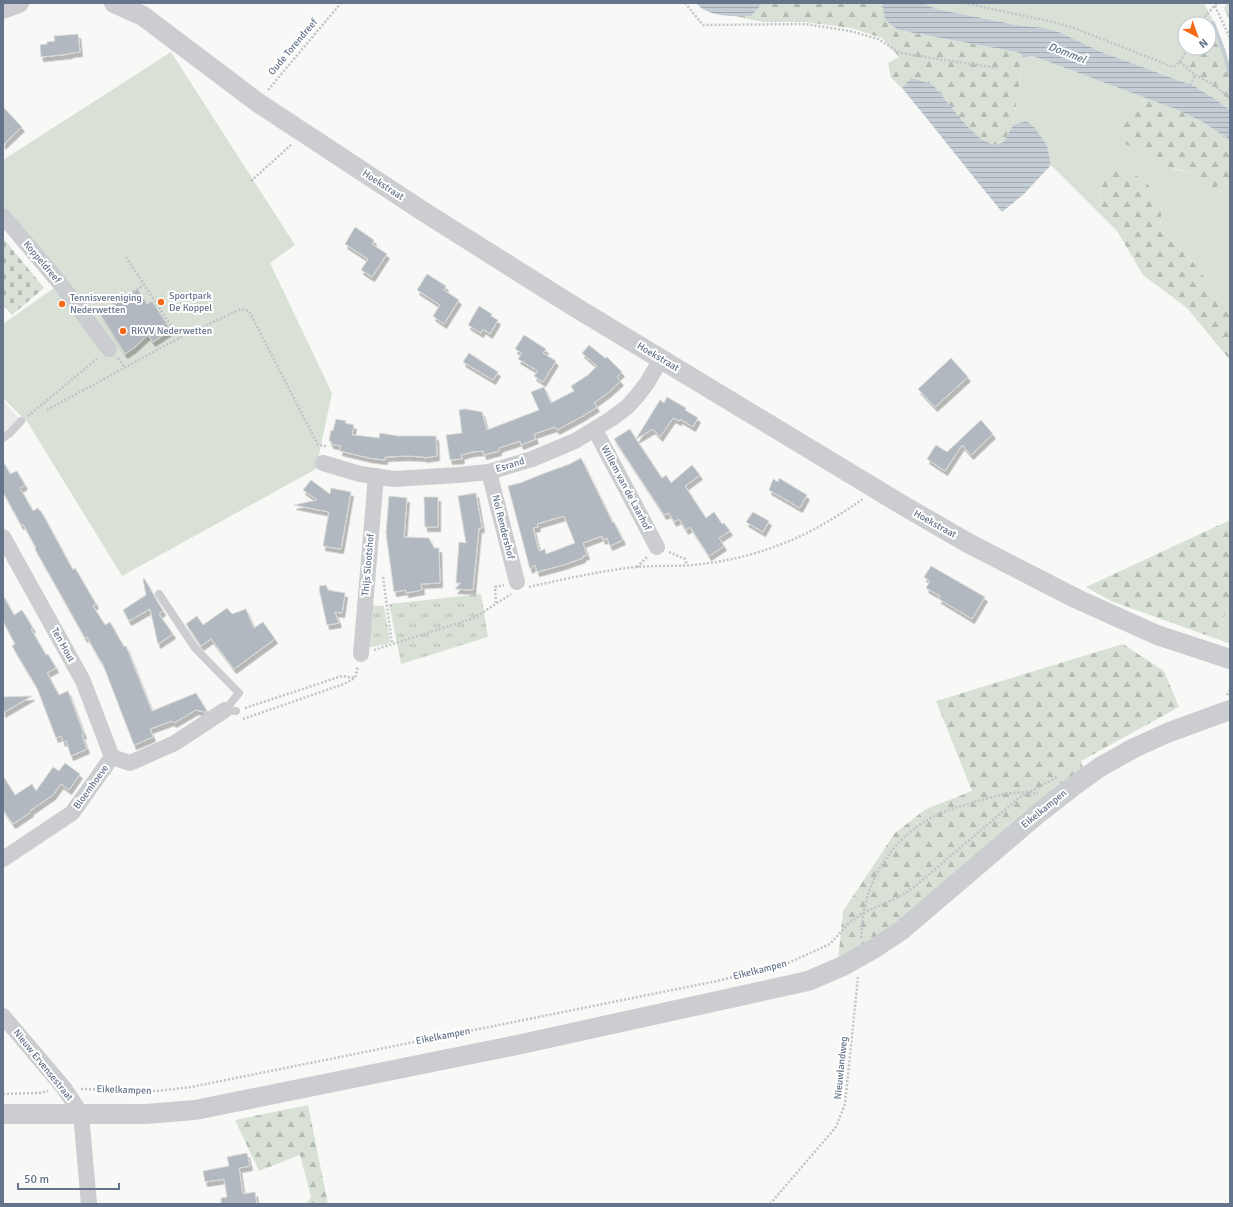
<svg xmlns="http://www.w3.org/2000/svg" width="1233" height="1207" viewBox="0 0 1233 1207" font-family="Signika,sans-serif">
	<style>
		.built { fill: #e9eae9 }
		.green { fill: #d9e1d6 }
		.forest { fill: url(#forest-firs) }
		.cemetery { fill: url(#cemetery-stones) }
		.park { fill: url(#park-tufts) }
		.water { fill: url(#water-rules) }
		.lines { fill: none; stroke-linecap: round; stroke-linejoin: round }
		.stream { stroke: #c4cdd4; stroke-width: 4 }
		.building { fill: #b1b8c0; stroke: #dadbd8; fill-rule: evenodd; filter: url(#shadow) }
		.path { stroke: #c1c3c6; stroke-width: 2.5; stroke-dasharray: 2 2; stroke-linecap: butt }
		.service { stroke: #cbcdd1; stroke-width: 8 }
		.minor { stroke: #cbcdd1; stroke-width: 16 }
		.tertiary { stroke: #cbcdd1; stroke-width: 20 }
		.poi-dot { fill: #f56a19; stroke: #fff; stroke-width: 1.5 }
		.labels { text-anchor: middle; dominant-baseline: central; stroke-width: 4; stroke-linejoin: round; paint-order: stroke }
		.street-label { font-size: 10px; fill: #65748a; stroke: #fff }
		.poi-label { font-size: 10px; fill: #65748a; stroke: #fff; text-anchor: start }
		.water-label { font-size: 11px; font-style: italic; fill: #607785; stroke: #fff }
	</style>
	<defs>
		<pattern id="forest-firs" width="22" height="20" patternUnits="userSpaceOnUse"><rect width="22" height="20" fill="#d9e1d6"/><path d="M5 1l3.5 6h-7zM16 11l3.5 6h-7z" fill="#b4bbb3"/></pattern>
		<pattern id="cemetery-stones" width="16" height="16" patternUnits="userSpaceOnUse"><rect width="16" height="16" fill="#d9e1d6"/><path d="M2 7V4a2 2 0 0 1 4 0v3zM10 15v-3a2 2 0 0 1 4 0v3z" fill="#b4bbb3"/></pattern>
		<pattern id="park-tufts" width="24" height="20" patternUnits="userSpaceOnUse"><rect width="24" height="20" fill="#d9e1d6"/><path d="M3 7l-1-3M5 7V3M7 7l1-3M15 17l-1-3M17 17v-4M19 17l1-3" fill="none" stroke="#b4bbb3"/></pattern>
		<pattern id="water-rules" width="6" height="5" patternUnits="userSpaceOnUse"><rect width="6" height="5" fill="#c4cdd4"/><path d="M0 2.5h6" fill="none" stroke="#a3abb2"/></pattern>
		<filter id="shadow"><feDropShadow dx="2.5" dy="4.5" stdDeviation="0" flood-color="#0004"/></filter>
	</defs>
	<rect width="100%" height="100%" fill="#f8f9f6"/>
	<!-- built -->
	<polygon class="built" points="3,400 20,420 3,435"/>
	<!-- green -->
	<g class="green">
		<polygon points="923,3 1203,3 1205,5 1213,20 1209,24 1185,24 1185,48 1190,48 1180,67 1230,100 1230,110 1215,99 1194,86 1099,51 1059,32 1044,28 1017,25 936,9"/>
		<polygon points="171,52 295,245 270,263 332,393 316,469 122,576 28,423 3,398 3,324 65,280 3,205 3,160"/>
		<polygon points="1033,56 1153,100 1133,101 1174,169 1196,174 1228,184 1230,181 1230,311 1192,261 1160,229 1162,208 1100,185 1099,213 1051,165 1047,145 1026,121 1013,125 1023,59"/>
		<polygon points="1230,598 1230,644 1217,639"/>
	</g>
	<!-- forest -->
	<g class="forest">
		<polygon points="763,3 882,3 885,20 898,30 1016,52 1020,53 1023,59 1013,125 1004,142 993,145 980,138 967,126 932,84 911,78 902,88 891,78 888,63 899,57 882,38 851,28 805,22 763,22 733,16 751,16"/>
		<polygon points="1227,3 1230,3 1230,21 1224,8"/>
		<polygon points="1213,20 1230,74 1230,100 1179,67 1190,48 1209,48 1209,24"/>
		<polygon points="1153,100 1173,108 1201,121 1230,140 1230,181 1228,184 1199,191 1196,174 1157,164 1121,141 1120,122 1134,101"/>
		<polygon points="1117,169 1145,179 1162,208 1160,229 1192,261 1230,311 1230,360 1187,308 1143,275 1117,231 1099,213 1100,185"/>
		<polygon points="1230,520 1230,598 1217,639 1111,601 1086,587"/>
		<polygon points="1123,644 1164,671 1179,707 1081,761 1084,771 888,932 838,961 843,911 895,833 926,809 972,791 936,701"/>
		<polygon points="308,1105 328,1204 306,1204 311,1197 300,1155 259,1171 235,1120"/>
	</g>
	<!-- cemetery -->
	<polygon class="cemetery" points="3,238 44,288 12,315 3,305"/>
	<!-- park -->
	<g class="park">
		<polygon points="481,594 488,637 401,664 389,604"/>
		<polygon points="371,605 384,606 390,641 388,644 371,647 365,643"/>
	</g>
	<!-- water -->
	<g class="water">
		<path d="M 696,3 L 763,3 L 751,16 C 734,16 708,18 696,3 Z"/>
		<polygon points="882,3 923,3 936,9 1017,25 1044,28 1059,32 1099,51 1194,86 1215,99 1230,110 1230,140 1201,121 1173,108 1033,56 1023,58 1020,53 1016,52 898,30 885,20"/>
		<path d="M 911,78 L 932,84 L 967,126 L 980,138 L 993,145 L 1004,142 L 1013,125 L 1026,121 L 1034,127 L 1047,145 L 1051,165 L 1024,194 L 1002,212 C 968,171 936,129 902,88 Z"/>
	</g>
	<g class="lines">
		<!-- stream -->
		<polyline class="stream" points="1213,23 1224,52 1230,75"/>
	</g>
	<!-- building -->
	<g class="building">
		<polygon points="78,34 80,52 70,53 70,54 41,57 40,45 47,44 47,42 55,41 54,36"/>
		<polygon points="3,107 22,127 3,145"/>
		<polygon points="355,227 374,240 372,244 387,254 372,277 361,270 368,259 345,244"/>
		<polygon points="427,274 446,286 444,290 459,300 444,324 433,316 440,305 417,290"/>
		<polygon points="138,289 147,304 152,301 171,330 153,342 148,335 134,348 125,354 100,314"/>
		<polygon points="479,306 492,314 491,316 498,320 490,334 483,329 481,333 468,325"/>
		<polygon points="524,335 546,349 543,353 556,361 543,382 534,376 538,371 518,359 522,353 515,349"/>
		<polygon points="589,345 605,358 607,357 622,372 617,377 621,381 609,392 594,403 597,407 583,416 557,430 555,427 534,434 536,439 521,445 520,441 499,448 499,451 484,455 483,451 472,452 461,455 462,459 450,460 446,435 462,433 459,410 465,409 482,412 487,430 539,410 531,392 544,387 551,403 574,391 571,386 588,375 597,366 582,353"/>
		<polygon points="469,353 498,372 493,380 463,362"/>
		<polygon points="951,358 968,377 935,407 918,389"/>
		<polygon points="667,397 686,408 685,410 698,418 693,427 680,419 679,421 673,418 660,437 653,429 636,439 662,478 666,475 671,483 692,465 700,475 685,486 706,518 714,512 722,524 724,523 730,531 719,538 724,546 709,556 690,527 686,530 679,519 674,522 669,513 664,515 614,439 630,429 636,439 660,400 664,403"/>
		<polygon points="336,419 346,421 345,423 354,425 352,435 355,435 379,438 380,433 398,436 436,436 437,456 424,458 424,457 408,456 385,457 385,460 369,458 340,451 341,446 331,444 331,441 329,441 331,430 333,431"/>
		<polygon points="981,420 993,434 971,455 962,445 945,471 927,459 936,445 947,452"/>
		<path d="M 581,458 L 613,523 L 614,522 L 623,540 L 610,546 L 607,538 L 603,540 L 602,536 L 583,543 L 587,555 L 583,556 L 583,558 L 563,565 L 537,572 L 535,565 L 530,569 L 508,486 L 520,483 L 545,473 L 570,464 ZM 564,516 L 575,543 L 546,554 L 545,549 L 539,551 L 533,528 L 538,527 L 537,524 Z"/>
		<polygon points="3,461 10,474 17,471 25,485 20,488 33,511 38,508 40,511 41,511 73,570 75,568 96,604 93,606 105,625 110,622 124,647 126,646 152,711 196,693 207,711 205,712 196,710 174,723 172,721 150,729 153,737 134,745 102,662 101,662 87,637 85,638 35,549 36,548 23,524 21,525 3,492"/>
		<polygon points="779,478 807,495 800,508 769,490 773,479 778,482"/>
		<polygon points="311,480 330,494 331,488 351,492 341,549 323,546 329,512 294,505 317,500 303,490"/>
		<polygon points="476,493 482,528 479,528 473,590 455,589 461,583 456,583 459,542 466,543 458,496"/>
		<polygon points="389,496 407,498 404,537 429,538 434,548 439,548 440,583 421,584 422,590 406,593 406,590 394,592 386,533"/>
		<polygon points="424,497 438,497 438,527 425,527"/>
		<polygon points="753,512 769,521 763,532 746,522"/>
		<polygon points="931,566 985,597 972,619 939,599 940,596 926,588 930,581 924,577"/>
		<polygon points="144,578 163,611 159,614 173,634 158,644 150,609 129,621 123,610 146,595 143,579"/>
		<polygon points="326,585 328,590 345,593 342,613 335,612 339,623 327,625 319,589 320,589 319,586"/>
		<polygon points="3,595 14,615 22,610 33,628 31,629 46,655 48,654 56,668 47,673 59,695 68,691 84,734 82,735 87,749 71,756 66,741 63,742 61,736 56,738 37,688 12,646 15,644 3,621"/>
		<polygon points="227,608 232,614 246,609 254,628 263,622 275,639 234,669 211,639 201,646 186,624 197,616 203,625"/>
		<polygon points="32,696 3,713 3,697"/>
		<polygon points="65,763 80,774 69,790 61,784 53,795 30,811 31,812 13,824 3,810 3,776 15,795 32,784 36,791 53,767 59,771"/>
		<polygon points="247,1153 250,1166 239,1168 243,1194 255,1192 257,1204 221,1204 221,1198 227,1197 224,1179 205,1182 203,1171 229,1166 227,1157"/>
	</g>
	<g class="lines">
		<!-- path -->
		<g class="path">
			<polyline points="685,3 703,25 805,24 850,31 878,39 900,53 997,68"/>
			<polyline points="964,3 1053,22 1074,28 1173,67 1180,62 1188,48"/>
			<polyline points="1215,6 1230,38 1230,41"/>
			<polyline points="1201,24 1206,15 1217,3"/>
			<polyline points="1180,62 1195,75 1214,85 1230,99"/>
			<polyline points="1190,85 1195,75"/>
			<polyline points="268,90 341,3"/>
			<polyline points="251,181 292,144"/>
			<polyline points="126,257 179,338"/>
			<polyline points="99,313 144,285"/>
			<polyline points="118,358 125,368"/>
			<polyline points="47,410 179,338 241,309 249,311 318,445 325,446 324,449"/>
			<polyline points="28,416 98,358"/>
			<polyline points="669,552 685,559 687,565"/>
			<polyline points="637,567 648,556"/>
			<polyline points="383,577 392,644"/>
			<path d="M 529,587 C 564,579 600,571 636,567 C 658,565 680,567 702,564 C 727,561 753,555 776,546 C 806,536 837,517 863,499"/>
			<polyline points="496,603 495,587 504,585"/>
			<polyline points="374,650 474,618 511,594"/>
			<polyline points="1227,695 1230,690"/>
			<polyline points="245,708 342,676 355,678 358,666"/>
			<polyline points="243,719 344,684 355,678"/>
			<path d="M 861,938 C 862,926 863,914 866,902 C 874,868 899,836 929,819 C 944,810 962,806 978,801 C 997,796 1018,789 1038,794"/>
			<polyline points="81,1089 157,1091 191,1087 717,981 786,964 830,944 848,924 863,913 899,897 913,888 1020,797 1057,777"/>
			<polyline points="3,1094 39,1093 48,1091"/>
			<polyline points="770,1204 836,1127 845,1104 858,977"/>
		</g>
		<!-- service -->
		<g class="service">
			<polyline points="3,438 10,433 21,421"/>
			<polyline points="159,594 195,648 239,693 225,710 236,711"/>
		</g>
		<!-- minor -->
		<g class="minor">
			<polyline points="3,216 59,282 109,349"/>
			<polyline points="595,430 657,547"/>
			<polyline points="323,463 360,474 394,479 458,475 489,472 532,459 575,441 611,419 627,407 637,396 647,383 661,359"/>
			<polyline points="489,472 517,582"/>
			<polyline points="3,537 83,681 112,757"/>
			<polyline points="361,654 376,476"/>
			<polyline points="3,859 72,813 112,757 130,763 175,743 225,710"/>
			<polyline points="3,1016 64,1088 81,1114 89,1204"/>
		</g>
		<!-- tertiary -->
		<g class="tertiary">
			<polyline points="114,3 143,16 257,102 421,210 570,304 904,506 968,543 1077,599 1157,635 1230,659"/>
			<polyline points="3,9 19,3"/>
			<polyline points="3,1114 146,1114 195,1110 517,1045 808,981 843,966 875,948 902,930 1039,813 1071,788 1100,767 1134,748 1167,733 1230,710"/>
		</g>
	</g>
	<!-- markers -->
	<g class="poi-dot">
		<circle cx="161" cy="302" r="4"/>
		<circle cx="62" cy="304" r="4"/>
		<circle cx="123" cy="331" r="4"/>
	</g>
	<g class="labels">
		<!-- street labels -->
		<g class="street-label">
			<text transform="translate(293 47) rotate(-50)">Oude Torendreef</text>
			<text transform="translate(383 185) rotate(33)">Hoekstraat</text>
			<text transform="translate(42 262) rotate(50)">Koppeldreef</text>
			<text transform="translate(658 357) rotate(31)">Hoekstraat</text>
			<text transform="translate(510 465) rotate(-17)">Esrand</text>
			<text transform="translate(626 488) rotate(62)">Willem van de Laarhof</text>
			<text transform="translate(935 524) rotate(29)">Hoekstraat</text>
			<text transform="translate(503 527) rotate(76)">Nol Rendershof</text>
			<text transform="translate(368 565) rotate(-85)">Thijs Slootshof</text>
			<text transform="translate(63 645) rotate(61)">Ten Hout</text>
			<text transform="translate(91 787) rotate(-54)">Bloemhoeve</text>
			<text transform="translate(1044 809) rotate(-39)">Eikelkampen</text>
			<text transform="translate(760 970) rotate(-14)">Eikelkampen</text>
			<text transform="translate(443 1036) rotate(-11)">Eikelkampen</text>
			<text transform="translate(43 1065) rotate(51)">Nieuw Ervensestraat</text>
			<text transform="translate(841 1068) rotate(-84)">Nieuwlandweg</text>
			<text transform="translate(124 1090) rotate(2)">Eikelkampen</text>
		</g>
		<!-- poi labels -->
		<g class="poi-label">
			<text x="169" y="296">Sportpark<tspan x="169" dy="12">De Koppel</tspan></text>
			<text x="70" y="298">Tennisvereniging<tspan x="70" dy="12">Nederwetten</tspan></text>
			<text x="131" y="331">RKVV Nederwetten</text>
		</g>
		<!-- water labels -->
		<g class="water-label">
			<text transform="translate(1067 53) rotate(21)">Dommel</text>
		</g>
	</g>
	<!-- border -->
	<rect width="1233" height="1207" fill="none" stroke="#65748a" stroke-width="8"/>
	<!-- north arrow -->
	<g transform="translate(1197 36) rotate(139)"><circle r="19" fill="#ffffff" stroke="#c1c7d0"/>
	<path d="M0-3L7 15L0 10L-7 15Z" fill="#f56a19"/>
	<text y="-6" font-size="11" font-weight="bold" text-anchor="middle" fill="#65748a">N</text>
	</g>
	<!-- scale -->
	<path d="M18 1183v6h101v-6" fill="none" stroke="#65748a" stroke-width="2"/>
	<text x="24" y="1183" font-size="12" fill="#65748a" stroke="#ffffff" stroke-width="3" paint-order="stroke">50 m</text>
</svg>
